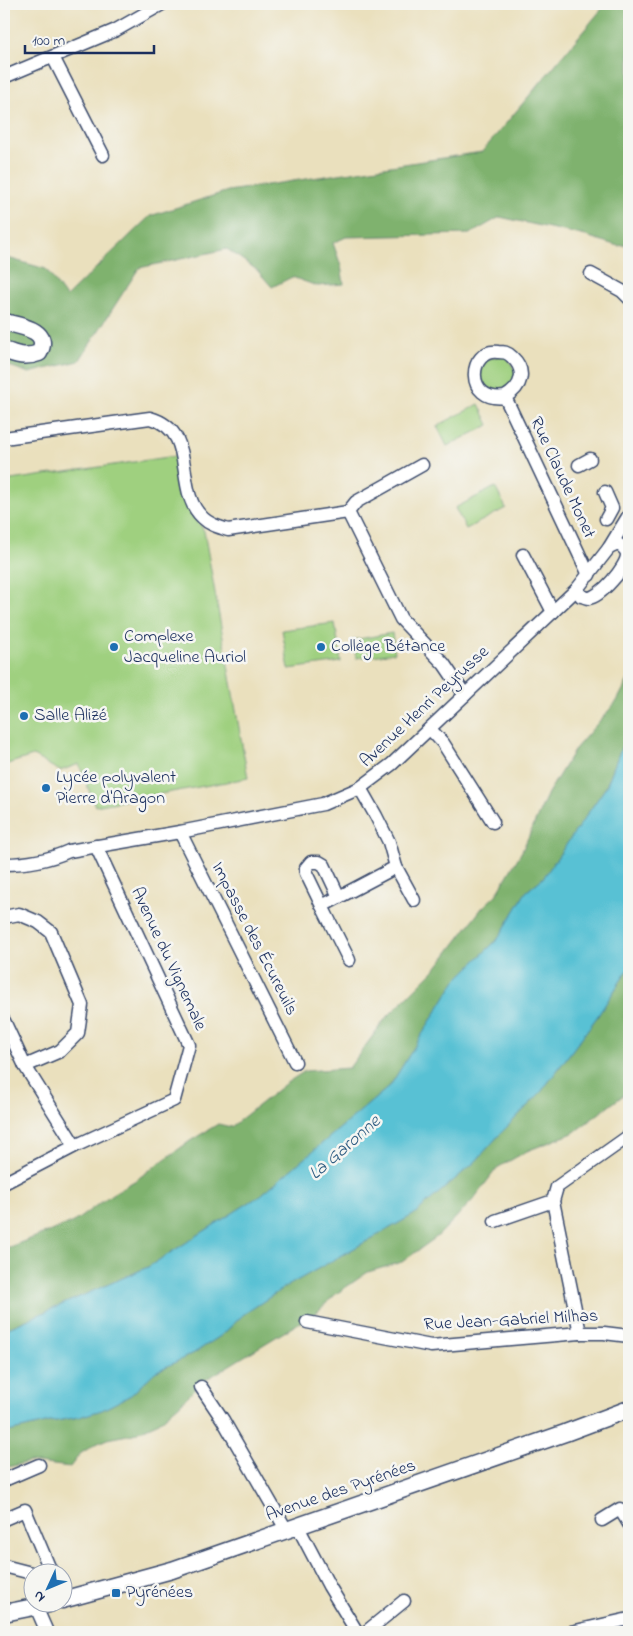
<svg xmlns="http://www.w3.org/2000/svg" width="633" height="1636" viewBox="0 0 633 1636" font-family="'Indie Flower',sans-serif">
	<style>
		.green { fill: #9fd07f; stroke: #5d806e }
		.forest { fill: #7fb26e; stroke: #4d7066 }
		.water { fill: #58c1d4; stroke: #3a7899 }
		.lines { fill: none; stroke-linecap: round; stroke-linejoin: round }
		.minor-casing { stroke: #3a4a6c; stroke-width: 15 }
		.major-casing { stroke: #3a4a6c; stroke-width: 19 }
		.minor { stroke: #fff; stroke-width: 12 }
		.major { stroke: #fff; stroke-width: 16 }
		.poi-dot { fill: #1f6fb2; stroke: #f6f6f2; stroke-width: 2 }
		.labels { text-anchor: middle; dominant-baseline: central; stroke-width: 5; stroke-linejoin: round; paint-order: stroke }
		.street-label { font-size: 18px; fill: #1b2f5e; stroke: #f6f6f2 }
		.poi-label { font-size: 18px; fill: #1b2f5e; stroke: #f6f6f2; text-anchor: start }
		.water-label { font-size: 19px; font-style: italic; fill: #2d5b81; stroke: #f6f6f2 }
	</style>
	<rect width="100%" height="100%" fill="#f6f6f2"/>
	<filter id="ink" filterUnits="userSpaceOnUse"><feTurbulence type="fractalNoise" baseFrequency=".02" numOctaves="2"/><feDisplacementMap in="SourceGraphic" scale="10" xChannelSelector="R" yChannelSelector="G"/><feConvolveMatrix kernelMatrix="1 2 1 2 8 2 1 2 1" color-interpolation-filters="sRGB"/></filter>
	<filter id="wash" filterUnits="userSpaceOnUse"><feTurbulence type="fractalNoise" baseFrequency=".0096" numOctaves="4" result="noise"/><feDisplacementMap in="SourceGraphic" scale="20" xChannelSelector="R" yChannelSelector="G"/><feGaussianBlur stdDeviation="1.12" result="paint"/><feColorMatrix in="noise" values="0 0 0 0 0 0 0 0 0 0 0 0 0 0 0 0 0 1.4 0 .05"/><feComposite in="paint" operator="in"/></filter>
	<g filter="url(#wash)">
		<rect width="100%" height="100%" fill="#eae0bd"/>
		<!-- green -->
		<g class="green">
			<path d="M 506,354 L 518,376 L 505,391 C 490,391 489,390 480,378 L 483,360 Z"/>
			<polygon points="479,404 489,425 447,446 437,426"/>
			<path d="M 175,456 C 179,472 180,492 188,507 C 192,516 200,522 204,531 L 248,778 L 95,806 L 79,764 L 60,771 L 33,756 L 4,765 L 4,481 Z"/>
			<polygon points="495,487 506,508 466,529 455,508"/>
			<polygon points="335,623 341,662 289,669 282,630"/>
			<polygon points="392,633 395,653 356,658 353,640"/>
		</g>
		<!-- forest -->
		<g class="forest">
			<polygon points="606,4 629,4 629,244 618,246 586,236 500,217 470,234 346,237 333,243 341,266 344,284 317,286 292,277 272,287 257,270 227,249 139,268 79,361 29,373 4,364 4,257 46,269 66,297 150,216 228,191 482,152"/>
			<polygon points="629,678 629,728 606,787 544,877 526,892 498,939 456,980 390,1086 261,1195 148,1267 4,1330 4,1249 74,1222 112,1194 136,1180 190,1141 218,1124 231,1127 285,1084 305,1071 349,1068 386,1018 437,967 482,908 496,895 522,851 548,793 575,749 617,701"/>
			<polygon points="629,968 629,1091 573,1133 527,1151 497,1168 473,1200 438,1236 402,1262 368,1272 336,1294 317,1312 202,1382 181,1403 159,1422 133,1434 107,1439 94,1445 80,1454 70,1467 29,1462 4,1468 4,1433 50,1422 79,1417 102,1410 131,1395 155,1372 194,1353 222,1335 244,1314 282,1289 413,1215 475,1162 500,1134 541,1092 597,1017"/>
		</g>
		<!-- water -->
		<polygon class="water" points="629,728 629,968 597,1017 541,1092 500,1134 475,1162 413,1215 282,1289 244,1314 222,1335 194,1353 155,1372 131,1395 102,1410 79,1417 50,1422 4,1433 4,1330 148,1267 261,1195 390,1086 456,980 498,939 526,892 544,877 606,787"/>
	</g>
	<g filter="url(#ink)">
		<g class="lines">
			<!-- minor casing -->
			<g class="minor-casing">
				<g id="minor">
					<polyline points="53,57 103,155"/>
					<polyline points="4,77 116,30 162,4"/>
					<polyline points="591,274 622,291 629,298"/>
					<path d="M 505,397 C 464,403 468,348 498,352 C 504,352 507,352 512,357 C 527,371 522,387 505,397 L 589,575"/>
					<path d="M 4,438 L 150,418 C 200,432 172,490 203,518 C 210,525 219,527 228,530 L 348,512"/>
					<polyline points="579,465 590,459"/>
					<polyline points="605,492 612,508 606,519"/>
					<polyline points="348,512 401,619 444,664 465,695"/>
					<polyline points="348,512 356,502 422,465"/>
					<polyline points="523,555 553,612"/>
					<path d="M 577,589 L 581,596 C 584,596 586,598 589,598 C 600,597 627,567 627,555 C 627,549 622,547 618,544 L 609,548"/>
					<polyline points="430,729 443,743 493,822"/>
					<polyline points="360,788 376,816 389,842 396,867 414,900"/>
					<polyline points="180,832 295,1062"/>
					<path d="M 4,864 C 26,864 49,860 69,851 L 180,832 L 323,804 L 360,788 L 392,764 L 577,589 L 609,548 L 629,515"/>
					<polyline points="322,906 306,873 306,868 311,862 319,862 324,865 339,897"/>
					<polyline points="4,917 19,914 38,922 51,932 82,1005 78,1033 60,1051 25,1066"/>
					<polyline points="349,960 322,906 396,867"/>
					<polyline points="4,1021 25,1066 75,1146"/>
					<polyline points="4,1183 75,1146 174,1100 189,1045 96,846"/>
					<polyline points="495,1221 553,1201"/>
					<polyline points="307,1322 431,1346 580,1333 604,1333 629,1336"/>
					<polyline points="580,1333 553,1201 557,1187 629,1136"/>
					<polyline points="201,1387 223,1420 287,1531"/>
					<polyline points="4,1480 39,1465"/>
					<polyline points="4,1519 25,1510 52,1574"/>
					<polyline points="602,1520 620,1509 629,1524"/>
					<polyline points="298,1527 329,1586 357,1632"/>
					<polyline points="4,1566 35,1574"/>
					<polyline points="36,1607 47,1632"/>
					<polyline points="366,1632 404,1601"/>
					<polyline points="571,1632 629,1619"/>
				</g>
			</g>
			<!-- major casing -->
			<g class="major-casing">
				<g id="major">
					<path d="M 4,322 C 20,326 52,330 39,353 C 26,358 16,355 4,350"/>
					<polyline points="62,1600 172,1570 565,1433 629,1409"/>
					<polyline points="4,1613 49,1604"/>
				</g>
			</g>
			<!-- minor -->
			<use href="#minor" class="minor"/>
			<!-- major -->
			<use href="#major" class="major"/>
		</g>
	</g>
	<!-- markers -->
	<g class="poi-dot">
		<circle cx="114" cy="647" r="5"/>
		<circle cx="321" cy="647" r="5"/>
		<circle cx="24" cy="716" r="5"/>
		<circle cx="46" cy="788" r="5"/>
		<rect x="111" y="1588" width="10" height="10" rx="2.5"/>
	</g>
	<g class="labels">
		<!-- street labels -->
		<g class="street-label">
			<text transform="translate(562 478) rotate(65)">Rue Claude Monet</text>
			<text transform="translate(425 707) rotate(-43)">Avenue Henri Peyrusse</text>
			<text transform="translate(254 939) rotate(63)">Impasse des Écureuils</text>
			<text transform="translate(168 959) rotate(65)">Avenue du Vignemale</text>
			<text transform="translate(511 1321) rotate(-3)">Rue Jean-Gabriel Milhas</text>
			<text transform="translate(341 1491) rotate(-19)">Avenue des Pyrénées</text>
		</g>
		<!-- poi labels -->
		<g class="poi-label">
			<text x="124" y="637">Complexe<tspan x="124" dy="21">Jacqueline Auriol</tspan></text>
			<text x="331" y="647">Collège Bétance</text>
			<text x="34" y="716">Salle Alizé</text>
			<text x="56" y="778">Lycée polyvalent<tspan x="56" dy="21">Pierre d'Aragon</tspan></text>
			<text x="126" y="1593">Pyrénées</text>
		</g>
		<!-- water labels -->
		<g class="water-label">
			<text transform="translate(345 1148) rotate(-41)">La Garonne</text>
		</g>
	</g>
	<!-- margin -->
	<rect width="633" height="1636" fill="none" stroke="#f6f6f2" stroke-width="20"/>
	<!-- north arrow -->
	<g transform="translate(48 1588) rotate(226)"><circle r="24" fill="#f6f6f2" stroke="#9ea6b7"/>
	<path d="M0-4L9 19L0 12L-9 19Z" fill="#1f6fb2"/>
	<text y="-8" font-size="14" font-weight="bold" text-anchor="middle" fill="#1b2f5e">N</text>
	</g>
	<!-- scale -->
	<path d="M25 45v8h129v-8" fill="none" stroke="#1b2f5e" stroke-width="2.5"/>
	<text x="32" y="45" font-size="15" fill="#1b2f5e" stroke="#f6f6f2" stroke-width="4" paint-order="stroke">100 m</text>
</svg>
